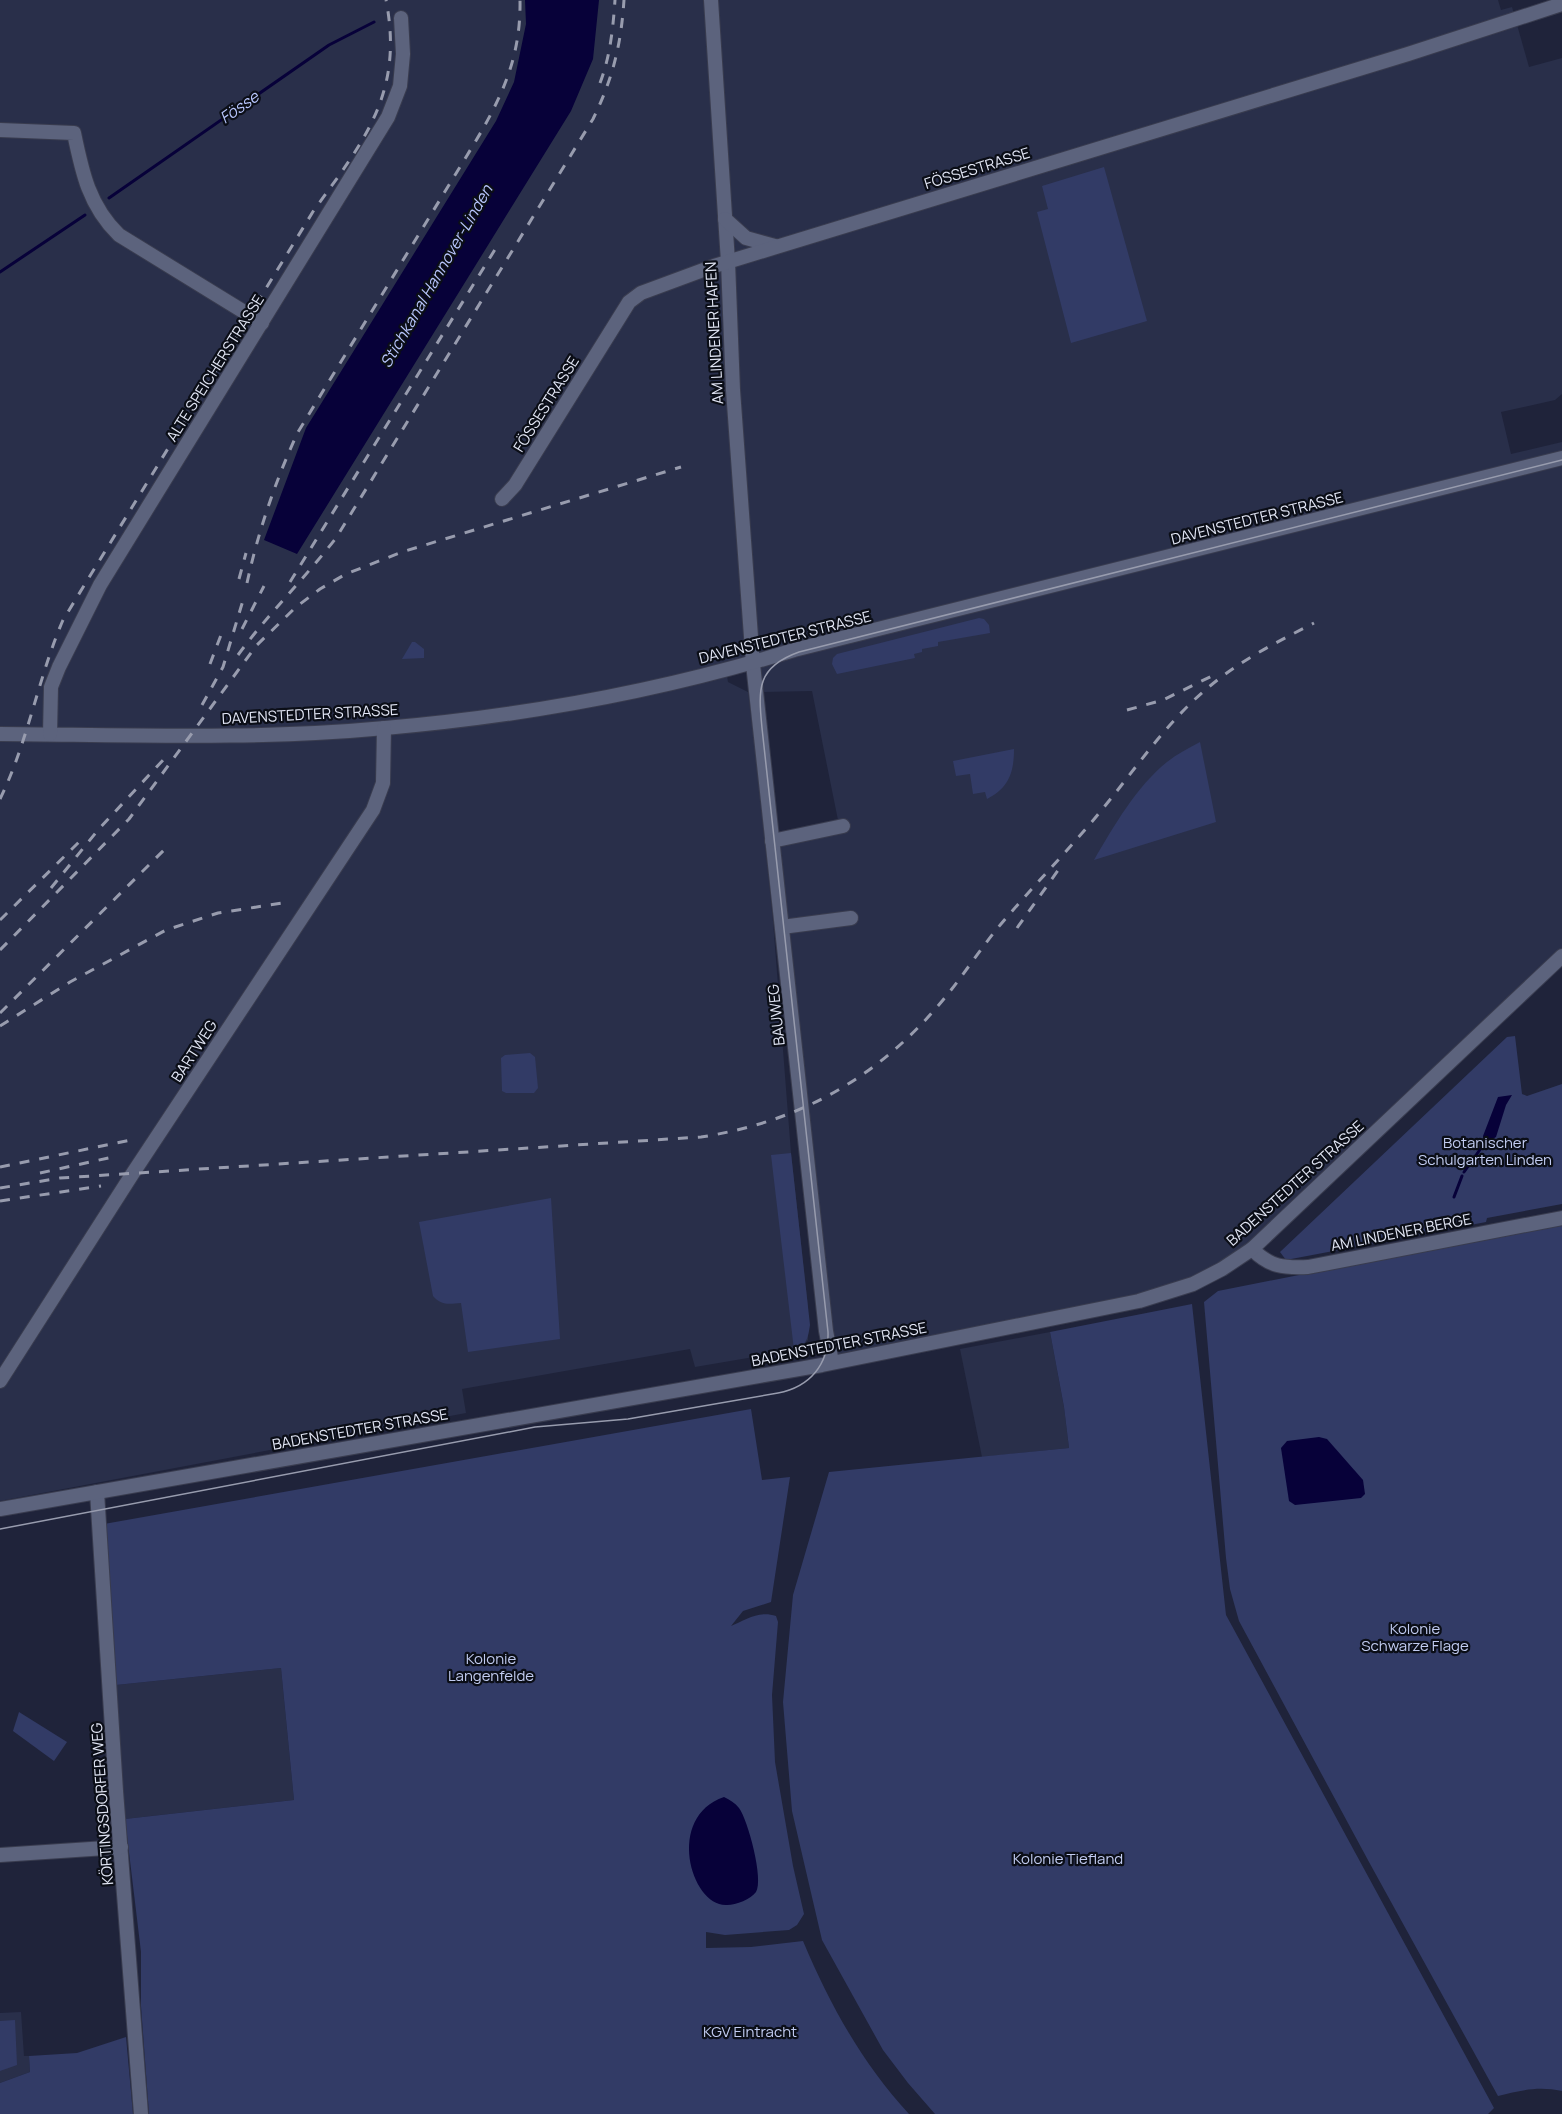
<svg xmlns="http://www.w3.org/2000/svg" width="1562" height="2114" viewBox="0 0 1562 2114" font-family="Manrope,sans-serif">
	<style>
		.built { fill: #292f4a }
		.green { fill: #323b66 }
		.water { fill: #070139 }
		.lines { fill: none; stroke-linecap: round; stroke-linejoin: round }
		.stream { stroke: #070139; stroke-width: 3 }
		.minor-casing { stroke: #393c4f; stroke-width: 16 }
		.minor { stroke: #5c637d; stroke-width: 14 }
		.tram { stroke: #989cae; stroke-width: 1.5 }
		.rail { stroke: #989cae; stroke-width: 3; stroke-dasharray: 10 10; stroke-linecap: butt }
		.labels { text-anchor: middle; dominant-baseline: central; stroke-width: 4.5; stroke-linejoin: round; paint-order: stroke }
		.street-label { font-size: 15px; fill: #e2e6f5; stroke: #0b0e17 }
		.park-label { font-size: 15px; fill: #c2ccf1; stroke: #0b0e17 }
		.water-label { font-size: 16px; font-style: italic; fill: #b7c5fc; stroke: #0b0e17 }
	</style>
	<rect width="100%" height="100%" fill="#1f233a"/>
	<!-- built -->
	<g class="built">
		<polygon points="0,0 1498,0 1501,10 1512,7 1529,67 1562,58 1562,394 1555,400 1501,412 1511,454 1562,442 1562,956 1252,1249 1193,1284 832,1362 773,839 839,825 812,691 756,692 753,664 726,670 728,682 748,692 755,749 773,921 791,1153 808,1307 808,1340 802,1347 794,1350 695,1367 690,1349 462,1389 466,1413 0,1501"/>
		<polygon points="1050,1332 1064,1407 1069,1448 982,1457 960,1349"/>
		<polygon points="281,1668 294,1800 125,1819 116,1685"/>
		<polygon points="21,2012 24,2056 29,2056 30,2072 0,2083 0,2013"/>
	</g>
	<!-- green -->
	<g class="green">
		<polygon points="1104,167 1147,321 1071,343 1037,212 1048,209 1042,186"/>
		<polygon points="979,618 984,619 989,625 990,633 938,642 938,646 922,649 922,652 914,654 915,658 837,674 832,664 833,658 837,654"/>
		<polygon points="412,642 415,642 424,649 424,658 402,659"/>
		<path d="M 1200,742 L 1216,822 L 1094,860 C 1114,826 1136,787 1167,762 C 1177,754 1189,748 1200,742 Z"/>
		<path d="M 1014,749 C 1014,772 1009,788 987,799 L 985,792 L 973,794 L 970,774 L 956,776 L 953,761 Z"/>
		<polygon points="1515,1036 1522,1094 1527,1096 1562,1084 1562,1204 1487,1218 1486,1222 1286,1260 1280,1252 1507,1037"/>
		<polygon points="530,1053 535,1057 538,1088 534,1093 506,1093 502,1091 501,1058 505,1055"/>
		<path d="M 791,1153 L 810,1325 C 808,1338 807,1345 794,1350 L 771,1155 Z"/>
		<path d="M 551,1198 L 560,1339 L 468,1352 L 461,1303 C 449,1304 442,1306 433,1296 L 419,1222 Z"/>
		<path d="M 1562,1223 L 1562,2091 C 1539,2086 1521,2090 1498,2096 L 1369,1862 L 1239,1621 L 1230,1589 L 1226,1558 L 1204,1302 L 1218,1291 Z"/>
		<polygon points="1192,1304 1226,1615 1494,2108 1488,2114 935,2114 908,2083 883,2050 822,1940 792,1811 783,1702 793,1595 829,1472 1069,1448 1064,1407 1050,1332"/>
		<path d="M 751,1409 L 762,1480 L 790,1477 L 771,1602 L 743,1611 L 731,1626 C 745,1620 759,1610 776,1616 L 778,1622 L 772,1695 L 775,1762 L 793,1866 L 804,1914 L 797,1925 L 789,1930 L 725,1935 L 706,1932 L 706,1948 L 751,1947 L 803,1941 C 830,2005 862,2063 909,2114 L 149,2114 L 141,2006 L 141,1952 L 125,1819 L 294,1800 L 281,1668 L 116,1685 L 104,1524 Z"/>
		<polygon points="19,1712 67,1742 54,1761 13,1731"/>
		<polygon points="15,2020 17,2065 0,2071 0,2021"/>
		<polygon points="126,2037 133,2114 0,2114 0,2083 30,2072 29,2056 77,2053"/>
	</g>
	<!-- water -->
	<g class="water">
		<polygon points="525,0 599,0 593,59 571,111 297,554 264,540 306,428 496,121 514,82 526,24"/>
		<polygon points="1512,1095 1506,1105 1496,1137 1484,1144 1483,1136 1498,1097"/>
		<polygon points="1319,1437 1327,1439 1363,1480 1365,1494 1361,1498 1295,1505 1289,1501 1281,1448 1287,1441"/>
		<path d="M 724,1797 C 730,1800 735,1803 739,1808 C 748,1820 764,1880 756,1892 C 751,1899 736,1905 727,1905 C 691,1907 665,1817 724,1797 Z"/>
	</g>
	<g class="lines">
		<!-- stream -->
		<g class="stream">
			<polyline points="109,198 329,45 374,22"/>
			<polyline points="0,272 85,215"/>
			<polyline points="1464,1172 1484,1144"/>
			<polyline points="1454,1197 1462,1176"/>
		</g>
		<!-- minor casing -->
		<g class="minor-casing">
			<g id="minor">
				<polyline points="711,0 728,262 733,390 753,664 826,1331 832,1362"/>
				<path d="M 0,130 L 74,133 C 82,172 89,206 119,235 L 262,323"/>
				<polyline points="725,219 746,238 775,246"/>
				<polyline points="502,499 515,485 629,302 641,293 714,266 1408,54 1562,4"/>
				<path d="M 0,734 C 128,735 258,740 385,728 C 523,716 662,691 794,650 L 1562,458"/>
				<polyline points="50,734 51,687 59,667 100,585 388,117 400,86 403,54 401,18"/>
				<polyline points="772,841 843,826"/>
				<polyline points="782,927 851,918"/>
				<path d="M 1252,1249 C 1270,1267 1283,1268 1308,1267 L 1562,1218"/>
				<polyline points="0,1381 133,1173 373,810 383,783 384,728"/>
				<polyline points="97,1492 116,1791 141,2114"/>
				<polyline points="0,1509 822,1365 1139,1301 1193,1284 1222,1269 1252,1249 1562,956"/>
				<polyline points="0,1855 121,1847"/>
			</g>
		</g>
		<!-- minor -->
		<use href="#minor" class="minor"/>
		<!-- tram -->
		<path class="tram" d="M 0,1529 L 535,1427 L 628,1419 L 778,1393 C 810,1387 829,1364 828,1332 L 762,728 C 758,688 757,667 799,652 L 1562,460"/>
		<!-- rail -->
		<g class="rail">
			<path d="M 600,83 C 610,57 613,29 615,0"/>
			<polyline points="239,579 246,553"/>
			<polyline points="290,582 499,243"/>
			<path d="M 247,583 C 258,532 276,479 298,432 L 474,144 C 502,97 521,57 520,0"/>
			<polyline points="242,629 264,586"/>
			<path d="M 238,655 C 268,614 305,578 336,538 L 593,119 C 613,78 621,45 624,0"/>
			<polyline points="210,664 224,627"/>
			<polyline points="202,705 223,667 244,597"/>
			<polyline points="1127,710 1163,700 1216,674"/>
			<path d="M 0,799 C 28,742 38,678 63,620 L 314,210 C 365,140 404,92 386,0"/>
			<polyline points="51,888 98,830 164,759"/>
			<polyline points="0,920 81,840"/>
			<polyline points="1017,928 1059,869"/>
			<polyline points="0,950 129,819 256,646 296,607 320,589 346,574 402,552 681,467"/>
			<polyline points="0,1013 164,850"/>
			<polyline points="0,1026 70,982 166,930 218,913 289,902"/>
			<polyline points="0,1167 131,1140"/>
			<polyline points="40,1173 113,1157"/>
			<path d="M 0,1188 L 60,1178 L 701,1137 C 800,1122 879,1077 943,1000 C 963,976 980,949 1001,924 C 1033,886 1068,851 1100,812 C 1135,770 1166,722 1210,686 C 1241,660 1277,642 1314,623"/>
			<polyline points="0,1201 101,1186"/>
		</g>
	</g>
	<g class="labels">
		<!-- street labels -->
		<g class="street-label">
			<text transform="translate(977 168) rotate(-17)">FÖSSESTRASSE</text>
			<text transform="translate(714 333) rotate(-93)">AM LINDENER HAFEN</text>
			<text transform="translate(215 368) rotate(-58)">ALTE SPEICHERSTRASSE</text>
			<text transform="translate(546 404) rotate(-58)">FÖSSESTRASSE</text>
			<text transform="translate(1257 518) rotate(-14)">DAVENSTEDTER STRASSE</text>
			<text transform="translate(785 637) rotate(-14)">DAVENSTEDTER STRASSE</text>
			<text transform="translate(310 714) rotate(-3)">DAVENSTEDTER STRASSE</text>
			<text transform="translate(776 1015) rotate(-96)">BAUWEG</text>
			<text transform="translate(194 1051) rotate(-57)">BARTWEG</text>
			<text transform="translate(1295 1183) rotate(-42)">BADENSTEDTER STRASSE</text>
			<text transform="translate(1401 1232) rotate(-11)">AM LINDENER BERGE</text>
			<text transform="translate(839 1344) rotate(-11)">BADENSTEDTER STRASSE</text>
			<text transform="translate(360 1429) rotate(-10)">BADENSTEDTER STRASSE</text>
			<text transform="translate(102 1804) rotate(-94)">KÖRTINGSDORFER WEG</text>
		</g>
		<!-- park labels -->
		<g class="park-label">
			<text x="1485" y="1142">Botanischer<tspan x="1485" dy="17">Schulgarten Linden</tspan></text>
			<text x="1415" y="1628">Kolonie<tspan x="1415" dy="17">Schwarze Flage</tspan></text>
			<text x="491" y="1658">Kolonie<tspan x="491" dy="17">Langenfelde</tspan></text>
			<text x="1068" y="1858">Kolonie Tiefland</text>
			<text x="750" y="2031">KGV Eintracht</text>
		</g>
		<!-- water labels -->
		<g class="water-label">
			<text transform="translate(239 107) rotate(-35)">Fösse</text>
			<text transform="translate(436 276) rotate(-60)">Stichkanal Hannover-Linden</text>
		</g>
	</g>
</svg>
